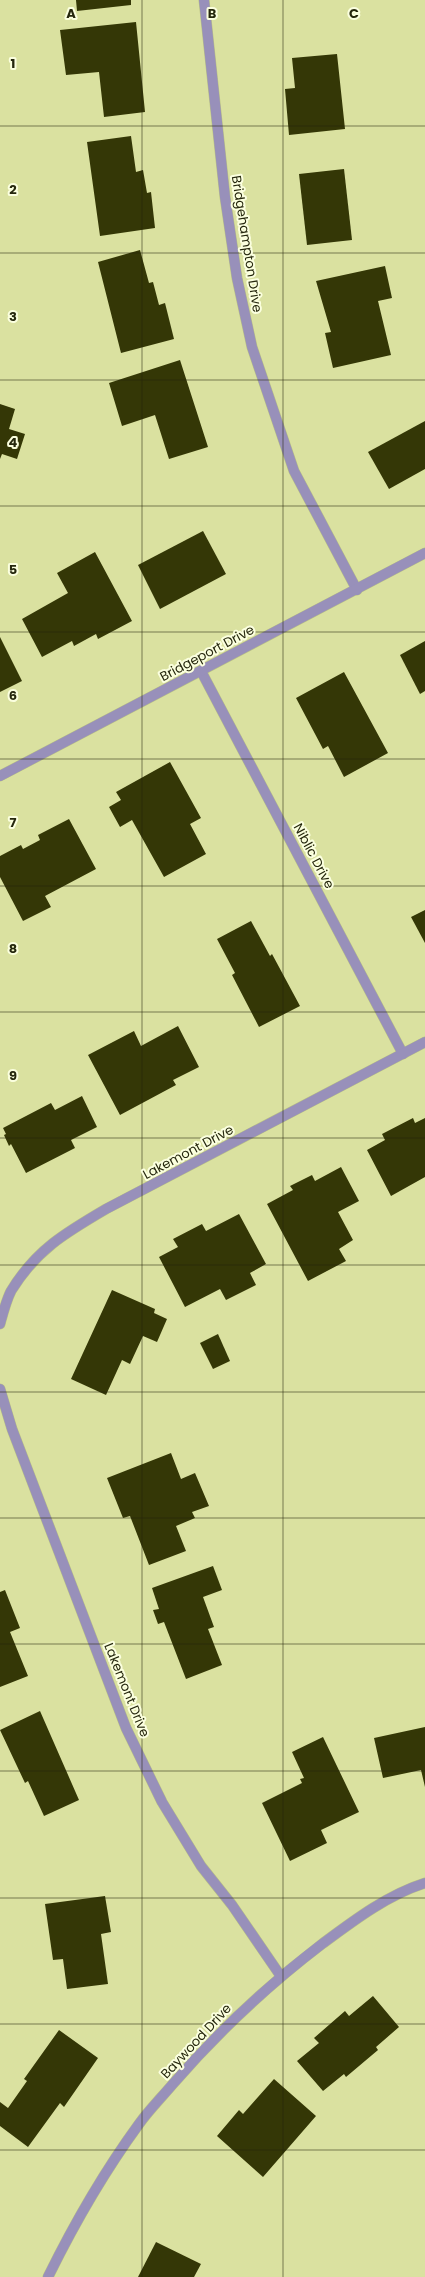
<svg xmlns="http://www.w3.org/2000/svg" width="425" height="2277" viewBox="0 0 425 2277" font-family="Poppins,sans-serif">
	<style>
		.building { fill: #343706 }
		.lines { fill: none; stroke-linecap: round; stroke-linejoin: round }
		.minor-casing { stroke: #b9c086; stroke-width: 11 }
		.minor { stroke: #9890ba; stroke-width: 10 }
		.grid { fill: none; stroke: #25270d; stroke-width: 1; stroke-opacity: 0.55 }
		.labels { text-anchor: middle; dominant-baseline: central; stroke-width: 4; stroke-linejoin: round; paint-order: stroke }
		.street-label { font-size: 13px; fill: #25270d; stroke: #fbffdf }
		.grid-label { font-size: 13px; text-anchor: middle; font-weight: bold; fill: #25270d; stroke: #fbffdf; stroke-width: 4; stroke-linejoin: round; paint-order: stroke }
	</style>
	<rect width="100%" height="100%" fill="#dae1a0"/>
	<!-- building -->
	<g class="building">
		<polygon points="76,0 131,0 131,5 77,11"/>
		<polygon points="136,22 145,112 104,117 99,72 66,75 60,30"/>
		<polygon points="337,54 345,129 289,135 285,89 295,88 292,58"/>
		<polygon points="131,136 136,172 143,170 147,193 151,192 155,228 100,236 87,142"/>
		<polygon points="344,169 352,240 307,245 299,174"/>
		<polygon points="140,250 149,283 153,282 159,305 165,303 174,339 121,353 98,262"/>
		<polygon points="385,266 392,298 378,301 391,355 333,368 325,333 331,332 316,281"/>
		<polygon points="180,360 208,447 169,459 155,415 122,426 109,383"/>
		<polygon points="0,404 15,409 9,429 25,434 17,459 2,454 0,459"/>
		<polygon points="425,421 425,469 389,489 368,452"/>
		<polygon points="203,531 226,574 160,609 138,565"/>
		<polygon points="95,552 132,621 98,639 96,634 74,646 72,641 42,657 22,619 68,593 57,573"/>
		<polygon points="0,637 22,681 0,692"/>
		<polygon points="425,641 425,691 420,694 400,655"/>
		<polygon points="344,672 388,753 344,777 328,746 323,749 296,698"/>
		<polygon points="170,762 201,818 190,824 206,854 164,877 132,820 120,827 109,807 121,800 116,792"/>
		<polygon points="69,819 96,869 45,896 51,907 23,921 0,877 0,856 21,845 23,849 40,840 38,835"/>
		<polygon points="425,910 425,943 411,917"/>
		<polygon points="251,921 270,956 272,954 300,1006 259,1027 232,975 235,973 217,939"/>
		<polygon points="178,1026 199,1067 173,1080 176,1085 120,1115 88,1055 134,1031 141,1046"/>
		<polygon points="82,1096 97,1127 71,1140 75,1148 26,1173 11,1144 9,1146 4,1135 6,1134 3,1128 51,1103 55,1110"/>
		<polygon points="413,1118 415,1123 425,1118 425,1177 391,1196 367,1150 385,1140 382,1134"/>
		<polygon points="341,1167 359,1201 338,1212 353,1240 339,1249 346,1261 308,1281 267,1204 293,1190 290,1186 312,1175 315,1181"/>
		<polygon points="239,1214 266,1264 250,1273 256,1285 226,1300 220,1289 185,1307 159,1257 178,1247 173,1239 202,1224 206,1231"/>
		<polygon points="112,1290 155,1309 154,1313 167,1319 157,1342 143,1336 130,1364 122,1360 106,1395 71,1379"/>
		<polygon points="218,1334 230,1361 213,1369 200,1343"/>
		<polygon points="171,1453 181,1479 195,1473 209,1506 192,1512 195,1518 176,1526 186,1551 149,1565 130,1516 123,1518 107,1478"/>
		<polygon points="213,1566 222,1590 203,1597 214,1627 208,1629 222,1665 186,1679 164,1622 158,1624 153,1610 159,1609 152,1588"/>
		<polygon points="5,1590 20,1628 10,1632 28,1676 0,1687 0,1592"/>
		<polygon points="40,1711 79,1800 44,1816 28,1781 25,1783 0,1730"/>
		<polygon points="425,1727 425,1787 421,1770 383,1778 374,1738"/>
		<polygon points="323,1737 359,1812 321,1830 327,1843 290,1861 262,1803 302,1783 300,1779 304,1778 292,1752"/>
		<polygon points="105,1896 111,1932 101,1934 108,1984 67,1989 63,1959 53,1960 45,1904"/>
		<polygon points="373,1996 399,2027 376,2047 378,2050 346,2077 344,2074 323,2091 297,2061 319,2043 314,2038 345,2011 349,2016"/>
		<polygon points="59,2030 98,2058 64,2107 60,2103 28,2147 0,2126 0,2102 8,2108 27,2081 24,2079"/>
		<polygon points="274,2079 316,2116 263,2177 217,2136 239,2110 243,2114"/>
		<polygon points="156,2242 201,2264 194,2277 138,2277"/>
	</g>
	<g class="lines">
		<!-- minor casing -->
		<g class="minor-casing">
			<g id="minor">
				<polyline points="204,0 225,197 237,278 252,347 294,471 357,590"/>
				<polyline points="201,671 403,1054"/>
				<polyline points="0,776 425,553"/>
				<path d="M 0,1324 C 3,1313 6,1301 11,1291 C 36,1250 65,1233 106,1209 L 425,1042"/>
				<polyline points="0,1389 12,1429 126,1728 162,1802 201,1866 232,1905 280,1975"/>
				<path d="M 48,2277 C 74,2224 104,2172 139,2124 C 149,2110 161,2098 172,2085 C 217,2033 267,1986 322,1944 C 353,1921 387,1895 425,1883"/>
			</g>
		</g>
		<!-- minor -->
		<use href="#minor" class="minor"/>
	</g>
	<!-- grid -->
	<path class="grid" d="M 142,0 L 142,2277M 283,0 L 283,2277M 0,126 L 425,126M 0,253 L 425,253M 0,380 L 425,380M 0,506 L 425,506M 0,632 L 425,632M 0,759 L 425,759M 0,886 L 425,886M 0,1012 L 425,1012M 0,1138 L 425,1138M 0,1265 L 425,1265M 0,1392 L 425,1392M 0,1518 L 425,1518M 0,1644 L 425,1644M 0,1771 L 425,1771M 0,1898 L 425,1898M 0,2024 L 425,2024M 0,2150 L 425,2150"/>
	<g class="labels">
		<!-- street labels -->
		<g class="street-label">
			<text transform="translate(247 244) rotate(81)">Bridgehampton Drive</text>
			<text transform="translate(207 653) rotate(-28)">Bridgeport Drive</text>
			<text transform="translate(314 856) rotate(62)">Niblic Drive</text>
			<text transform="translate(188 1152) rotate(-28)">Lakemont Drive</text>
			<text transform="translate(127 1690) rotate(68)">Lakemont Drive</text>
			<text transform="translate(196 2041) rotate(-47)">Baywood Drive</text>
		</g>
	</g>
	<g class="grid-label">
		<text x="71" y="18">A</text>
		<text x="212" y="18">B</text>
		<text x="354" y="18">C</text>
		<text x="13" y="68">1</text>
		<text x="13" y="194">2</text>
		<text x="13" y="321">3</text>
		<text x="13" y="447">4</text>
		<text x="13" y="574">5</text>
		<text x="13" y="700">6</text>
		<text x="13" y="827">7</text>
		<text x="13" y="953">8</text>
		<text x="13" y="1080">9</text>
	</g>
</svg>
